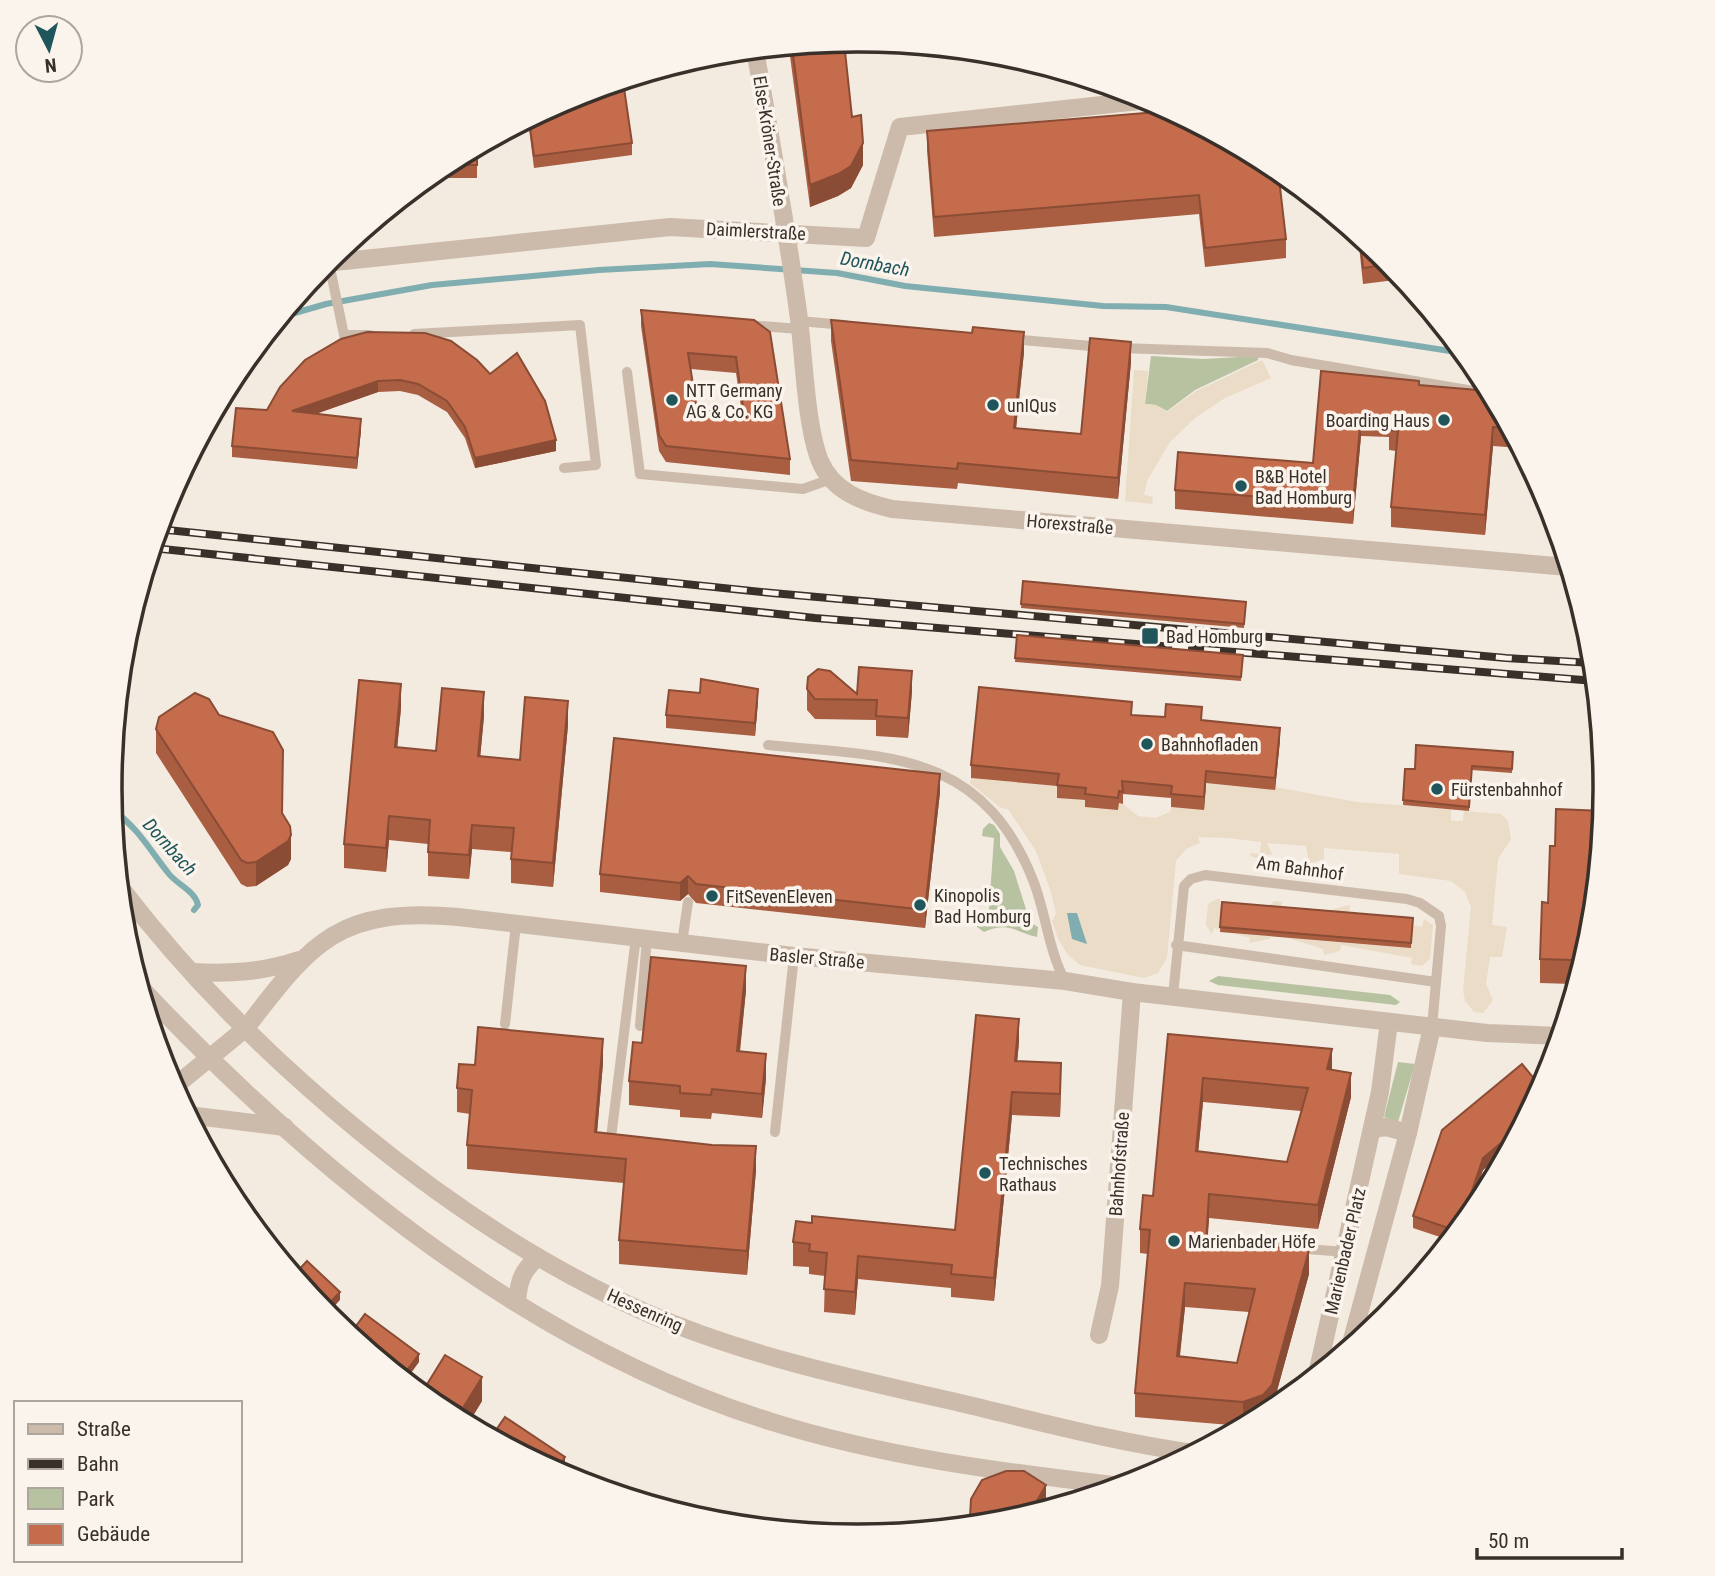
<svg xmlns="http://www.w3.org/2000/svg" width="1715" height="1576" viewBox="0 0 1715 1576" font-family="'Roboto Condensed',sans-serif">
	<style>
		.green { fill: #b6c2a0 }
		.plaza { fill: #ebdcc7 }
		.water { fill: #7fadb0 }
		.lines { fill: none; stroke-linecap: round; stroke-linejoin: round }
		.stream { stroke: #7fadb0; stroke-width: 6 }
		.service { stroke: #ccbbab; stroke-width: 10 }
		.minor { stroke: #ccbbab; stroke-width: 18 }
		.tertiary { stroke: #ccbbab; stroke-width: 18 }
		.rail-casing { stroke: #39302a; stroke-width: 8 }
		.rail { stroke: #faf4ed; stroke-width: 5; stroke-dasharray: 16; stroke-linecap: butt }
		.wall { fill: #a95d41; fill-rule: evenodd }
		.shaded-wall { fill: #8a4c35 }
		.building { fill: #c56c4c; stroke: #8a4c35; stroke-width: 2; fill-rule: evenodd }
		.poi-dot { fill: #20565b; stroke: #faf4ed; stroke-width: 2.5 }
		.labels { text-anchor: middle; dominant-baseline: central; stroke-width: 7; stroke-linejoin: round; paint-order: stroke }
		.street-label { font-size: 18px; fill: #39302a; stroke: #faf4ed }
		.poi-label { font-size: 18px; fill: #39302a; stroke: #faf4ed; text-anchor: start }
		.water-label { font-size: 19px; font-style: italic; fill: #20565b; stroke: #faf4ed }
		.rim { fill: none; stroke: #39302a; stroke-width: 3.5 }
	</style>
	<rect width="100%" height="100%" fill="#f3eae0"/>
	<!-- green -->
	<g class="green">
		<polygon points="1151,356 1203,359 1258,356 1258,360 1195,390 1167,411 1156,405 1145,404"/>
		<path d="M 989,823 L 994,825 L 1000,834 L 1000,847 L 1014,871 L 1030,922 L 1038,927 L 1037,937 C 1015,932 1009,921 984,932 L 977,927 L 976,923 L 988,924 L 994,838 L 982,836 L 983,829 Z"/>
		<polygon points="1218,976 1390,995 1400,1002 1396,1005 1218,985 1209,981"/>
		<polygon points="1398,1062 1415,1064 1398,1122 1384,1117"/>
	</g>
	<!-- plaza -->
	<g class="plaza">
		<polygon points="1262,360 1271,378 1225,398 1195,418 1170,442 1147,481 1144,495 1153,497 1152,504 1125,501 1134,370 1148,371 1145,404 1156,405 1167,412 1196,391"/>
		<polygon points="971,778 1059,786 1058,798 1123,804 1138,816 1155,818 1170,812 1171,807 1204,809 1206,783 1274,790 1275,787 1356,802 1451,809 1451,821 1463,821 1464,811 1501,814 1508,821 1511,839 1498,859 1492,925 1507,927 1502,957 1490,957 1486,984 1493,1000 1483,1013 1474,1012 1465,1001 1463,990 1471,907 1465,892 1451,881 1399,874 1399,854 1324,848 1324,859 1309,864 1306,846 1267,843 1272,854 1256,858 1250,856 1251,853 1260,854 1261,842 1227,838 1198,837 1200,843 1186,849 1176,861 1167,958 1158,973 1144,978 1080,965 1068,955 1058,939 1052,921 1056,914 1051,892 1036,851 1008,809 1001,808 970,783"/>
		<polygon points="1217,899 1220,899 1220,907 1256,914 1275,901 1282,902 1281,908 1330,917 1331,910 1350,905 1349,913 1422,927 1424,919 1433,925 1430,959 1422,966 1411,964 1412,958 1341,945 1340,951 1324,955 1323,949 1272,933 1269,939 1249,943 1250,938 1214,928 1212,934 1206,925 1208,904"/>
	</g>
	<!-- water -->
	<polygon class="water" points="1067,913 1077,913 1087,944 1072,939"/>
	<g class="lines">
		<!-- stream -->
		<g class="stream">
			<polyline points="281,317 326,304 432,285 599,270 710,264 837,273 905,286 1103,306 1166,307 1463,353"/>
			<path d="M 112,809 C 139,829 149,849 169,874 C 178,885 195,891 198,905 L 194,910"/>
		</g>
		<!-- service -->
		<g class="service">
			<polyline points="329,263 344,335 370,335"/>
			<polyline points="799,321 845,325"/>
			<polyline points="747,325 800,329"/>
			<polyline points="414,334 580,325 596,465 564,468"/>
			<polyline points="1011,339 1103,347"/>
			<polyline points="1120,348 1267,353 1291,360 1491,394"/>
			<polyline points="627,372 640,474 803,489 831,479"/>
			<polyline points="1548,502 1545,515 1553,516"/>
			<path d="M 768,745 C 887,757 981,750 1033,880 C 1046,913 1048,949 1065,981"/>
			<polyline points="682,943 688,902"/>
			<polyline points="1176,945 1436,982"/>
			<polyline points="1173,996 1184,886 1191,879 1205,875 1407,899 1420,903 1439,916 1441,926 1432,1027"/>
			<polyline points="505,1024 516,924"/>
			<polyline points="640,1026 647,938"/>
			<polyline points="775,1132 794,956"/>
			<polyline points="610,1146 636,937"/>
			<polyline points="1233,1243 1345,1252"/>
		</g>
		<!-- minor -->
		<g class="minor">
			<path d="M 755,50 C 771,139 787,229 799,319 C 804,357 806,427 820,461 C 833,492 863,502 892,509 L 1568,567"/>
			<polyline points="325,263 670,227 866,238 900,127 1148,100"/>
			<path d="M 193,972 C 231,974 263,972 299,960"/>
			<path d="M 246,1028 C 313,940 340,907 458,917 L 794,956 L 1065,981 L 1132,992 L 1487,1033 L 1560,1036"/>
			<polyline points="1372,1129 1386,1127 1408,1133"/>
			<polyline points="1099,1335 1110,1286 1132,992"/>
			<polyline points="1350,1347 1408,1133 1432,1027"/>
			<polyline points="1317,1374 1380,1092 1389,1022"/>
		</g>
		<!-- tertiary -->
		<g class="tertiary">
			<path d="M 120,887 C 248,1054 453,1228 647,1313 C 746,1356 855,1379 960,1403 C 1037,1421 1114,1442 1193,1453"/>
			<path d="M 140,987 C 312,1169 527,1345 769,1421 C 883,1457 1003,1472 1121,1486"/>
			<polyline points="174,1087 246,1028"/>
			<polyline points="188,1115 285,1127"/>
			<path d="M 517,1301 C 519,1280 522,1271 538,1257"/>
		</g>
		<!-- rail casing -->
		<g class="rail-casing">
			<g id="rail">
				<polyline points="158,529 772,593 1506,658 1593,663"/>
				<polyline points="153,548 815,618 1595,681"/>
			</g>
		</g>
		<!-- rail -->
		<use href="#rail" class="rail"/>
	</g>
	<!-- wall -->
	<g class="wall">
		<polygon points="858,40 928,47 845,52 852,117 863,165 851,188 838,196 810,207 790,56 782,56 781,48"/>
		<polygon points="572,97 632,143 632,155 534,168 528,121"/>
		<polygon points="1169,111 1286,239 1286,258 1205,267 1199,214 934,237 927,150 927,131"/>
		<polygon points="477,147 477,178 428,178 442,166"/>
		<polygon points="1358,236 1387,260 1403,279 1363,284"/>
		<path d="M 641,310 L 754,320 L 790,459 L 790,475 L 666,462 L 659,451 L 641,326 ZM 691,369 L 736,373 L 742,414 L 697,410 Z"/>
		<polygon points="831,320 1024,352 1016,428 1081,434 1131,362 1118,499 958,483 957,489 851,481 831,341"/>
		<polygon points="341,339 556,451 475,468 465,438 447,412 418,395 400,391 378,392 316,414 361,430 357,469 232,457 232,446 267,410"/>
		<polygon points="1321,371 1419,385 1489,391 1520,448 1493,446 1485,535 1391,527 1391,507 1396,451 1389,450 1389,437 1361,436 1353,524 1175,509 1175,490 1313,463"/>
		<polygon points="1023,581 1246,602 1244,628 1021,608"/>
		<polygon points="1017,635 1243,655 1241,681 1015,662"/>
		<polygon points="807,689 857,694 912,691 908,738 876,736 876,720 815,719 807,710"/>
		<polygon points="758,701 755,736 666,728 666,715"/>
		<polygon points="401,708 397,747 436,751 484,716 480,757 520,760 568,725 553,887 511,883 511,852 472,849 469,879 428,876 428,844 389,840 386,872 344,868 344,844"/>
		<polygon points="219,715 283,814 291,859 288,865 256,886 247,887 241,884 156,753 156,729"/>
		<polygon points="1132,715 1202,720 1280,740 1275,790 1206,783 1204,810 1171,807 1171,798 1123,794 1123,804 1119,803 1118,810 1085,807 1085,800 1057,798 1057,786 971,778 971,765"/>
		<polygon points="1513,752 1512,773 1472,770 1469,811 1403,805 1405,769 1415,769"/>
		<polygon points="940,792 925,928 696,903 688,894 680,901 600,892 600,874"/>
		<polygon points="1222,902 1413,918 1411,948 1220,932"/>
		<polygon points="1591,934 1573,994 1572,984 1540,983 1540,959"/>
		<polygon points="746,990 740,1052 766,1078 762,1118 712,1113 711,1119 680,1117 680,1110 629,1105 629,1081 642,1043"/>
		<path d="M 1168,1034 L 1332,1070 L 1351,1097 L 1318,1229 L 1209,1218 L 1207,1242 L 1309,1274 L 1272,1409 L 1268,1412 L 1242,1426 L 1135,1417 L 1135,1393 L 1148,1254 L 1140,1253 L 1140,1229 L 1153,1196 ZM 1203,1102 L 1301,1111 L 1287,1162 L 1198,1152 ZM 1185,1307 L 1249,1312 L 1237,1363 L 1180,1356 Z"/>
		<polygon points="1019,1042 1017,1061 1061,1086 1060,1117 1012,1115 994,1301 951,1297 951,1288 858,1279 855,1315 824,1312 825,1276 809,1274 809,1267 793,1266 793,1242 812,1223 955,1230"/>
		<polygon points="603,1063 597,1132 756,1170 747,1275 619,1264 619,1240 624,1183 467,1169 467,1145 470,1114 457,1112 457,1088 475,1065"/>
		<polygon points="1541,1087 1508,1149 1483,1170 1466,1220 1449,1240 1413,1228 1413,1216"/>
		<polygon points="426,1386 482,1401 468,1424 442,1410 426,1397"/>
	</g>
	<!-- shaded-wall -->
	<g class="shaded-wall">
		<polygon points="863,143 863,165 851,188 838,196 810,207 810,185"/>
		<polygon points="1024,332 1024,352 1014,448 1014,428"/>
		<polygon points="1131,342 1131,362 1118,499 1118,478"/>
		<polygon points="378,381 378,392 292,422 292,411"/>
		<polygon points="1361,416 1361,436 1353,524 1353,504"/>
		<polygon points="361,419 361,430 357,469 357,458"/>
		<polygon points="1493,427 1493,446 1485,535 1485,515"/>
		<polygon points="556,440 556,451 475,468 475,458"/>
		<polygon points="912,671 912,691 908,738 908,718"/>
		<polygon points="401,684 401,708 395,771 395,747"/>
		<polygon points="758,689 758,701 755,736 755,723"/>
		<polygon points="484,692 484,716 478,780 478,756"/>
		<polygon points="568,701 568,725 553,887 553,863"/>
		<polygon points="1280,728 1280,740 1275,790 1275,778"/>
		<polygon points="1206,771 1206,783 1204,810 1204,797"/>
		<polygon points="940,774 940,792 925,928 925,910"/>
		<polygon points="389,816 389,840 386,872 386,848"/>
		<polygon points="472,825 472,849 469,879 469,855"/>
		<polygon points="291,835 291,859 288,865 256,886 256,862"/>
		<polygon points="688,876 688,894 680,901 680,883"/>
		<polygon points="746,966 746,990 737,1075 737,1051"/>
		<polygon points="1019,1019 1019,1042 1015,1084 1015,1061"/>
		<polygon points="603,1039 603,1063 595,1156 595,1132"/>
		<polygon points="1332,1049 1332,1073 1327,1069"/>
		<polygon points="766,1054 766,1078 762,1118 762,1094"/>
		<polygon points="1061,1063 1061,1086 1060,1117 1060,1094"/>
		<polygon points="1351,1073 1351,1097 1318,1229 1318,1205"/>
		<polygon points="1203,1078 1203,1102 1196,1175 1196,1151"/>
		<polygon points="1012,1092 1012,1115 994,1301 994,1278"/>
		<polygon points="1520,1127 1508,1149 1483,1170 1466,1220 1459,1229 1483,1158"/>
		<polygon points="756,1146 756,1170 747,1275 747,1251"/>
		<polygon points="1209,1194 1209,1218 1206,1266 1206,1242"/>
		<polygon points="280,1245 280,1253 278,1255 275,1251"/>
		<polygon points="1309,1250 1309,1274 1272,1409 1268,1412 1243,1426 1243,1402"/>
		<polygon points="858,1256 858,1279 855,1315 855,1292"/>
		<polygon points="1185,1283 1185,1307 1177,1380 1177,1356"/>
		<polygon points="340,1292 340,1300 327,1314 323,1310"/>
		<polygon points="419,1354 419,1362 406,1380 402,1377"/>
		<polygon points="482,1377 482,1401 468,1424 463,1421 463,1408"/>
		<polygon points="565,1457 565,1465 560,1473 556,1470"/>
		<polygon points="1046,1485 1046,1508 1030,1513"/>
	</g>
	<!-- building -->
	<g class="building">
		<polygon points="844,42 852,117 861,115 863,143 851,166 838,174 810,185 792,47"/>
		<polygon points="623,81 632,143 534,156 529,120 572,97"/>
		<polygon points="1169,111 1273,166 1278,170 1286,239 1205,248 1199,195 934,217 927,131"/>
		<polygon points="477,147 477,165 444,165"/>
		<polygon points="1360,238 1387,260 1390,264 1363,268"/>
		<path d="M 641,310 L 754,320 L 770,332 L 790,459 L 666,446 L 659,435 ZM 688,353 L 736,357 L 744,414 L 697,410 Z"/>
		<polygon points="831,320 972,333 973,327 1024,332 1014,428 1081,434 1090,338 1131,342 1118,478 958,463 957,469 851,460"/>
		<polygon points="367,332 425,333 451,341 477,360 490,374 517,353 545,401 556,440 475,458 465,427 447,401 418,384 400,380 378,381 292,411 361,419 357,458 232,446 236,408 267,410 280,387 305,360 341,339"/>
		<polygon points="1321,371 1419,381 1419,385 1489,391 1509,428 1493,427 1485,515 1391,507 1398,431 1389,430 1390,418 1361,416 1353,504 1175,490 1178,452 1313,463"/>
		<polygon points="1023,581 1246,602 1244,624 1021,604"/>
		<polygon points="1017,635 1243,655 1241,677 1015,658"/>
		<polygon points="859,667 912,671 908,718 876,716 877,700 815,699 807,689 808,677 818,669 830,671 857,694"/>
		<polygon points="701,679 758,689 755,723 666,715 669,690 700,693"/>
		<polygon points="359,680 401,684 395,747 436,751 442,688 484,692 478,756 520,760 525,697 568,701 553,863 511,859 514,828 472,825 469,855 428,852 430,820 389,816 386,848 344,844"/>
		<polygon points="979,687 1132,702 1131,715 1165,717 1166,704 1202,707 1201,720 1280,728 1275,778 1206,771 1204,797 1171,794 1172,786 1122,781 1123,792 1119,791 1118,798 1085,794 1086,788 1057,785 1059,774 971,765"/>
		<polygon points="195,693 209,699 219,715 273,732 283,750 282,813 290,826 291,835 288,841 256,862 247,863 241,860 156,729 159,717"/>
		<polygon points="614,738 940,774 925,910 696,884 688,876 680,883 600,874"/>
		<polygon points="1416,745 1513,752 1512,769 1472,766 1469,807 1403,800 1405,769 1415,769"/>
		<polygon points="1556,809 1603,811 1591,934 1580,970 1572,970 1572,960 1540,959 1542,902 1548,903 1550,846 1555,846"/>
		<polygon points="1222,902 1413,918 1411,943 1220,927"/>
		<polygon points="651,957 746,966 737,1051 766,1054 762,1094 712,1089 711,1095 680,1093 680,1086 629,1081 633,1042 642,1043"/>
		<polygon points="976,1015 1019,1019 1015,1061 1061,1063 1060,1094 1012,1092 994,1278 951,1274 952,1265 858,1256 855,1292 824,1289 827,1253 809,1251 810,1244 793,1242 796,1221 812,1223 812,1216 955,1230"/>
		<polygon points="478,1027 603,1039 595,1132 712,1145 756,1146 747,1251 619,1240 626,1159 467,1145 472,1090 457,1088 459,1064 475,1065"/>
		<path d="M 1168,1034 L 1332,1049 L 1327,1069 L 1351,1073 L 1318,1205 L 1209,1194 L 1206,1242 L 1309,1250 L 1272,1385 L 1263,1395 L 1243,1402 L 1135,1393 L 1150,1230 L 1140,1229 L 1143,1195 L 1153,1196 ZM 1203,1078 L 1308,1088 L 1287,1162 L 1196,1151 ZM 1185,1283 L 1255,1289 L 1237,1363 L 1177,1356 Z"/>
		<polygon points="1522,1064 1541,1087 1520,1127 1483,1158 1459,1229 1457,1231 1413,1216 1442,1130"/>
		<polygon points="243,1212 280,1245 275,1251"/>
		<polygon points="307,1261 340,1292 323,1310 294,1275"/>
		<polygon points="365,1314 419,1354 402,1377 350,1334"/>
		<polygon points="445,1355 482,1377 463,1408 426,1386"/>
		<polygon points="505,1417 565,1457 556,1470 492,1436"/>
		<polygon points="1006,1471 1024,1471 1046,1485 1030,1513 1003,1521 972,1524 970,1517 971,1499 982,1480"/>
		<polygon points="586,1478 608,1490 584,1483"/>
	</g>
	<!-- markers -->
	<g class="poi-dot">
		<circle cx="672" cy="400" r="7"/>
		<circle cx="993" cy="405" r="7"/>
		<circle cx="1444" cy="420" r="7"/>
		<circle cx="1241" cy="486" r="7"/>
		<rect x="1141" y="627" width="18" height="18" rx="3.5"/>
		<circle cx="1147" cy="744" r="7"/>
		<circle cx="1437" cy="789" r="7"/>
		<circle cx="712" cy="896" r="7"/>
		<circle cx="920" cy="905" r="7"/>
		<circle cx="985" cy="1173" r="7"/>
		<circle cx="1174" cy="1241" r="7"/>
	</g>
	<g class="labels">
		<!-- street labels -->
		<g class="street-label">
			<text transform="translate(770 141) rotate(81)">Else-Kröner-Straße</text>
			<text transform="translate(756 231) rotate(3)">Daimlerstraße</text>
			<text transform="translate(1070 524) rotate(5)">Horexstraße</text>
			<text transform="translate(1300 868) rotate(8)">Am Bahnhof</text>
			<text transform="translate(817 958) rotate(5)">Basler Straße</text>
			<text transform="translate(1119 1164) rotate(-86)">Bahnhofstraße</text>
			<text transform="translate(1345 1251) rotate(-77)">Marienbader Platz</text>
			<text transform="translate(645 1310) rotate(24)">Hessenring</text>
		</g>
		<!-- poi labels -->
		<g class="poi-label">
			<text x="686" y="390">NTT Germany<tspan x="686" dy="21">AG &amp; Co. KG</tspan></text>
			<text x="1007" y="405">unIQus</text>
			<text x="1430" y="420" text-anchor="end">Boarding Haus</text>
			<text x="1255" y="476">B&amp;B Hotel<tspan x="1255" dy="21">Bad Homburg</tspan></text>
			<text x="1166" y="636">Bad Homburg</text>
			<text x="1161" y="744">Bahnhofladen</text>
			<text x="1451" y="789">Fürstenbahnhof</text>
			<text x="934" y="895">Kinopolis<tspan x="934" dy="21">Bad Homburg</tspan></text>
			<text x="726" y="896">FitSevenEleven</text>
			<text x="999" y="1163">Technisches<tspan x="999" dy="21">Rathaus</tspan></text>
			<text x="1188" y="1241">Marienbader Höfe</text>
		</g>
		<!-- water labels -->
		<g class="water-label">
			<text transform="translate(875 264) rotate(10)">Dornbach</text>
			<text transform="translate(170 847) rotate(48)">Dornbach</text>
		</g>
	</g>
	<!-- crop -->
	<path d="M0 0H1715V1576H0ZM857 52H858A735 735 0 0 1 1593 787V789A735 735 0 0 1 858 1524H857A735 735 0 0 1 122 789V787A735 735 0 0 1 857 52Z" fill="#faf4ed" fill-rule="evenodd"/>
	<path class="rim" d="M857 52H858A735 735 0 0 1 1593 787V789A735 735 0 0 1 858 1524H857A735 735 0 0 1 122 789V787A735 735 0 0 1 857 52Z"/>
	<!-- legend -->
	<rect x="14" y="1401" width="228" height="161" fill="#faf4ed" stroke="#ada69f" stroke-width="2"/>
	<rect x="28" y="1424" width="35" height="10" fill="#ccbbab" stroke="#ada69f" stroke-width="2"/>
	<text x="77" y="1436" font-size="21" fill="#39302a">Straße</text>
	<rect x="28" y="1459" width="35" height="10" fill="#39302a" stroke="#ada69f" stroke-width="2"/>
	<text x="77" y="1471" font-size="21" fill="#39302a">Bahn</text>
	<rect x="28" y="1488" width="35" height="21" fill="#b6c2a0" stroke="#ada69f" stroke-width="2"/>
	<text x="77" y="1506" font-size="21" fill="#39302a">Park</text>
	<rect x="28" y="1524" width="35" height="21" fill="#c56c4c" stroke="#ada69f" stroke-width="2"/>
	<text x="77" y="1541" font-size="21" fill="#39302a">Gebäude</text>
	<!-- north arrow -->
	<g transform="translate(49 49) rotate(174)"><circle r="33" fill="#faf4ed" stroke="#ada69f" stroke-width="2"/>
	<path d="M0-5L12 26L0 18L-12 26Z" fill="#20565b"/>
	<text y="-10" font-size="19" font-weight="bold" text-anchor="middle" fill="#39302a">N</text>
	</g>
	<!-- scale -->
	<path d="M1477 1548v10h145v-10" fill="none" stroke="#39302a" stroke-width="3.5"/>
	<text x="1488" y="1548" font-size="21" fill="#39302a" stroke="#faf4ed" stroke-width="5" paint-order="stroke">50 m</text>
</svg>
